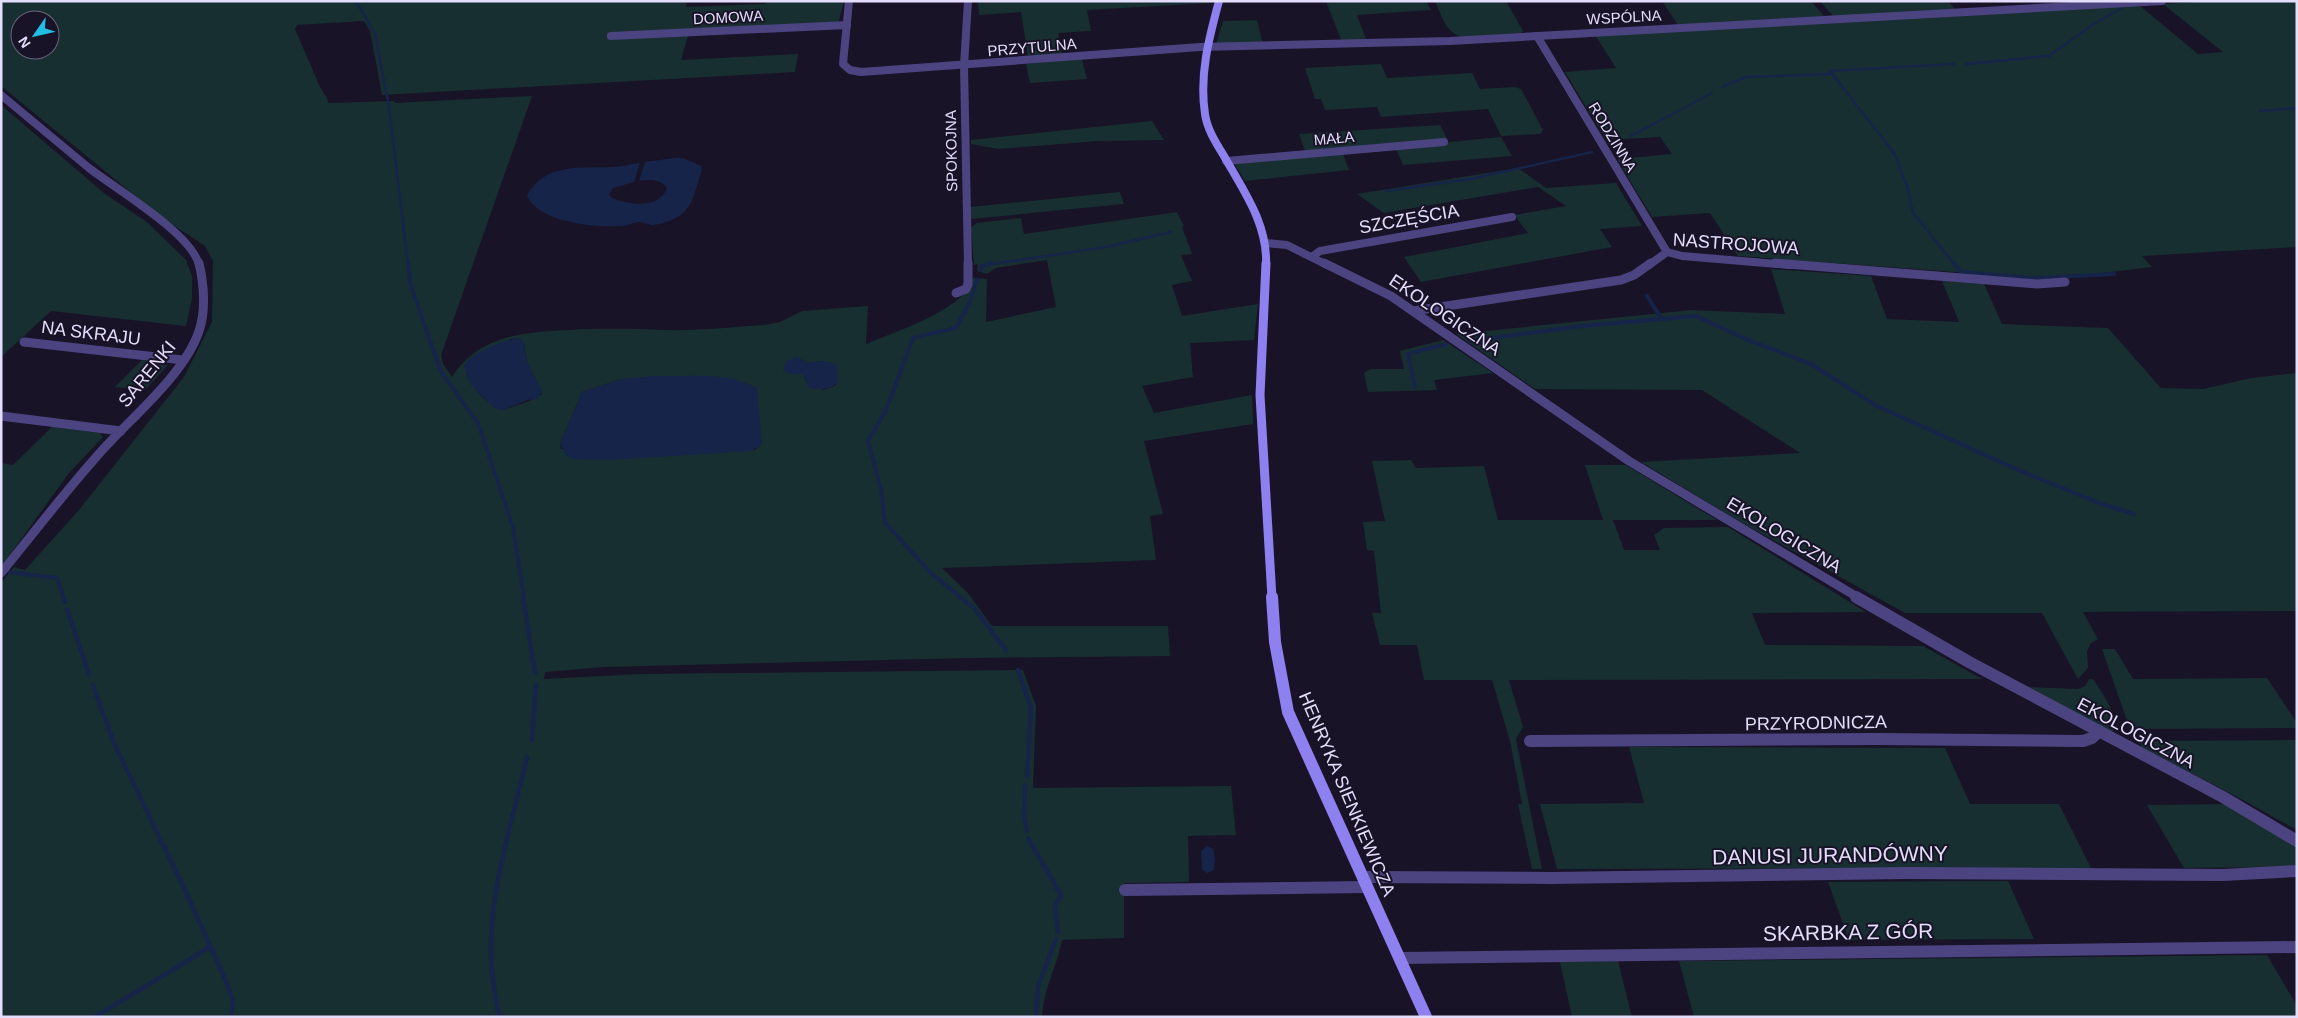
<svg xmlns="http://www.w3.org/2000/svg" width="2298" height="1018" viewBox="0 0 2298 1018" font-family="Helvetica,sans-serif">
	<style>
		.green { fill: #172f30; fill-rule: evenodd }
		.water { fill: #162449 }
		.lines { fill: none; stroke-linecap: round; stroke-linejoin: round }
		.stream-far2 { stroke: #162449; stroke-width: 2.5 }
		.stream-far1 { stroke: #162449; stroke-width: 4 }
		.stream { stroke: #162449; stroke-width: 4.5 }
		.street-far2 { stroke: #4c4480; stroke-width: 8 }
		.street-far1 { stroke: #4c4480; stroke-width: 9 }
		.street { stroke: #4c4480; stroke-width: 12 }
		.secondary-far2 { stroke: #8e80ef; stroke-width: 8 }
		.secondary-far1 { stroke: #8e80ef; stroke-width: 9 }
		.secondary { stroke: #8e80ef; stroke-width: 12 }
		.labels { text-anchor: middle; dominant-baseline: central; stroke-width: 4; stroke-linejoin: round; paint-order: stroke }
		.far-street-label { font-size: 15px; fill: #e4ddfb; stroke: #191327 }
		.street-label { font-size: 18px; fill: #e4ddfb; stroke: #191327 }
		.near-street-label { font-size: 21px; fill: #e4ddfb; stroke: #191327 }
	</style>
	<rect width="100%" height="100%" fill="#191327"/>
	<!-- green -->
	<g class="green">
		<path d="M 1,1 L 687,1 L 686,7 L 765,4 L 766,1 L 844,1 L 837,28 L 688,36 L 681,60 L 798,54 L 795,72 L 382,95 L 370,31 L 364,21 L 297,25 L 295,29 L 320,87 L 327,98 L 328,103 L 394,101 L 395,103 L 532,96 L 441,355 L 443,364 L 452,377 C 479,335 524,332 570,330 C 602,328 633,329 665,330 C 698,331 732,327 765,325 L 780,322 L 802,311 L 868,306 L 866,344 C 899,330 940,318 966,292 C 969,289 971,282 973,278 L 987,279 L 986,322 L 1056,307 L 1047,260 L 996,268 L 987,274 L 977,271 L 978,264 L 974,265 L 971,227 L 977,223 L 1021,218 L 1024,234 L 1177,212 L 1184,226 L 1182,227 L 1192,254 L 1181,255 L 1192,281 L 1172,285 L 1182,316 L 1258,304 L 1254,340 L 1190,343 L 1193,377 L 1142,386 L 1154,413 L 1252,395 L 1253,424 L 1144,441 L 1163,514 L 1150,516 L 1156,560 L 942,568 L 967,592 L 992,626 L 1168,626 L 1170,656 L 968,658 L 604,667 L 545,672 L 544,679 L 641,674 L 1023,670 L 1036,706 L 1033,788 L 1231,786 L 1236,835 L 1188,836 L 1189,882 L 1124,883 L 1124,938 L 1062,940 C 1057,967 1044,987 1042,1017 L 1,1017 L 1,583 L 14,567 L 25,570 L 79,510 L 184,377 L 212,322 L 213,261 L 205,246 L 161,217 L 1,86 ZM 20,20 L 50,20 L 50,50 L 20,50 ZM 519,338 L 524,344 L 527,362 L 542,394 C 532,402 516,405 503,410 C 487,404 473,389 466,374 L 510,339 ZM 800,359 L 809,363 L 822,361 L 836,385 L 824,390 L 806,382 L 804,375 L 798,373 ZM 621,379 L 760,446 L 754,450 L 561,449 L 560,444 L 582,392 Z"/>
		<polygon points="978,1 1211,1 1211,3 1087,10 1091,31 1058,33 1062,54 1028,56 1021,12 979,15"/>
		<polygon points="1326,1 1426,1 1431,10 1357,15 1367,42 1342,42"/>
		<path d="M 1435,1 L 1506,1 L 1523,31 L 1521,33 L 1462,37 C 1445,32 1442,16 1435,1 Z"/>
		<polygon points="1662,1 1811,1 1824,16 1678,25"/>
		<polygon points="1820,1 1948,1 1956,10 1833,16"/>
		<polygon points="2211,1 2297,1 2297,247 2142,256 2152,267 2035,281 1957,272 1738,256 1710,213 1652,217 1617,159 1672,154 1660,137 1606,140 1565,72 1616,68 1595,35 2139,5 2198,54 2223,52 2163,4"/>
		<polygon points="1257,20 1263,45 1216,45 1223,21"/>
		<polygon points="1082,59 1087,79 1030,83 1026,64"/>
		<polygon points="1381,64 1387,78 1472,73 1480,89 1515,87 1521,89 1543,130 1540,134 1501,136 1488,109 1381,117 1377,107 1325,110 1321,99 1315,99 1305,68"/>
		<polygon points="1,105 105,194 147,222 186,260 192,276 192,299 186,326 51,311 1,357"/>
		<polygon points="1152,121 1164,140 1098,141 998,149 971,144 971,140"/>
		<polygon points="1440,125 1447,138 1442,140 1305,151 1299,134"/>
		<polygon points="1501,137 1512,156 1403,165 1396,149 1445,145 1449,142"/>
		<polygon points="1343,154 1349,170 1245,181 1234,163"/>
		<polygon points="1518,168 1546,188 1616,183 1642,226 1600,229 1612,247 1421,282 1404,257 1528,233 1514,215 1566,206 1538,187 1384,213 1357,194"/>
		<polygon points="1120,192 1124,204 971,219 970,207"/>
		<polygon points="1771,269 1871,276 1887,319 1959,322 1942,281 1984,284 2002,324 2108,328 2161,388 2203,389 2251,378 2297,373 2297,611 2083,612 2098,639 2090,644 2087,652 2088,668 2078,679 2042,613 1905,613 1737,520 1641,462 1800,453 1702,390 1535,389 1456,334 1692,310 1785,314"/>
		<polygon points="1443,340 1493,373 1434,380 1437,390 1368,392 1364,373 1370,369 1404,369 1400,351"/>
		<polygon points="142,360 168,365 145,390 115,387"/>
		<polygon points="52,427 100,433 103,437 69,473 1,567 1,463 13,465"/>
		<polygon points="1411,460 1416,468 1484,466 1498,520 1603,520 1585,465 1626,465 1717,520 1613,520 1624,550 1660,550 1654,535 1664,528 1728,527 1866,612 1752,613 1765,645 1923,646 1982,679 1509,680 1523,727 1516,739 1542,869 1532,869 1518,804 1522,804 1510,741 1492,680 1424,680 1417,645 1380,645 1372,613 1381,613 1374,551 1367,550 1363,522 1385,521 1372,461"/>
		<polygon points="2102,649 2115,649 2133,679 2267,678 2297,723 2297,728 2130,729"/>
		<path d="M 2089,679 L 2093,679 C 2103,694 2114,709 2116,727 L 2113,731 L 2108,731 L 2028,687 L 2078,689 L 2085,686 Z"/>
		<polygon points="2297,740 2297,830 2243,800 2149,751 2141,747 2140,741"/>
		<polygon points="1629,747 1945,748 1970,804 2059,804 2091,868 1557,869 1540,804 1644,803"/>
		<polygon points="2219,804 2228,805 2297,847 2297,864 2293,867 2184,868 2147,805"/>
		<polygon points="2008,881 2034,939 1849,940 1828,882"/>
		<polygon points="2267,955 2297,1006 2297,1017 1694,1017 1679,961"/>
		<polygon points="1618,961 1632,1017 1572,1017 1560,962"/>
	</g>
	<!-- water -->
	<g class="water">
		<path d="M 675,158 L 683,158 L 701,166 L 702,170 C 697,183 694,204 683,213 C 676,219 661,225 651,225 C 647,224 644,222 640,222 C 633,222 627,226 621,226 C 596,228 536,222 527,195 C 545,163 581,168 612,167 C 621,167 631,164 640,163 L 634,182 L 613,188 L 609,194 L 610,197 C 628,205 659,210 667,188 C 661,179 649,179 639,181 L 645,162 Z"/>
		<path d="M 519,338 L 524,344 L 527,362 L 542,391 L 538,399 L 528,400 L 503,410 L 495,409 L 470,384 L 464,366 C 471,353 505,339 519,338 Z"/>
		<path d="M 797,357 L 809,363 L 822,361 L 836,364 L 838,382 C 830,390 818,391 808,387 L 804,375 C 797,373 786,376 783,369 L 787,361 Z"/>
		<path d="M 655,376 C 688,377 727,371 757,388 L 762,443 L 760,446 L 750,451 L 608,460 L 572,459 L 566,455 L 560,444 L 582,392 L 621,379 Z"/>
		<polygon points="1207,846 1213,849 1215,859 1214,870 1207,873 1202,869 1201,851"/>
	</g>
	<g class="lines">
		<!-- stream-far2 -->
		<g class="stream-far2">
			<polyline points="356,1 375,34 389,107 408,265"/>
			<polyline points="1954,64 1830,71 1894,153 1907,186 1913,213 1955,265"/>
			<polyline points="1965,64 2049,56 2092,25 2127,5"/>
			<polyline points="1722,87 1746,77 1833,74"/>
			<polyline points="2259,111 2297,108"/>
			<polyline points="1631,136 1712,93"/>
			<polyline points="1386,191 1471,179 1592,152"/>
			<polyline points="986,265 1106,247 1171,232"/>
		</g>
		<!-- stream-far1 -->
		<g class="stream-far1">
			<polyline points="408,263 410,283 441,372 478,423 513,527 524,598"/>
			<polyline points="1954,263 1961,272 2035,278 2114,274"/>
			<polyline points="981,270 982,266 992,263"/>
			<polyline points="1647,296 1661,318"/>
			<polyline points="1470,341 1582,326 1696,316 1748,340 1811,364 1875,405 2016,469 2099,503 2134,514"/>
			<polyline points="1415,387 1408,354 1446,344"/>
			<polyline points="9,572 57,578 64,598"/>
			<polyline points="962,598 932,574 885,523 881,489 868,441 886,410 913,338 956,328 970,302 977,280"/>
		</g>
		<!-- stream -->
		<g class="stream">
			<polyline points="63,597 65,602"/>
			<polyline points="523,597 535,673"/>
			<polyline points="960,597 973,607 1006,650"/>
			<polyline points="67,609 89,674"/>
			<polyline points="1018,670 1031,708 1027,777"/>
			<polyline points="93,685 113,741 185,890 226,981 233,1000 231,1017"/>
			<polyline points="532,740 536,685"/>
			<polyline points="1025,785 1024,816 1027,831"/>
			<polyline points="1028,838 1061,895 1055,906 1058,933"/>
			<polyline points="95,1017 210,947"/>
			<path d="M 499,1017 C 495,996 491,974 491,953 C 490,887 513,820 527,757"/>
			<polyline points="1036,1017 1038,986 1056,939"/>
		</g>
		<!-- street-far2 -->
		<g class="street-far2">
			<polyline points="849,1 843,64 850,70 861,72 1200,47 1450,41 2162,1"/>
			<polyline points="611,36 847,25"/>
			<polyline points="1537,36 1667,252"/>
			<path d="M 1,95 C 30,119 60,144 89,168 C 116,189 192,234 199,265"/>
			<polyline points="1226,161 1444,142"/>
			<polyline points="1266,243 1287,245 1327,265"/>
			<polyline points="1667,252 1682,256 1790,265"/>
			<polyline points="1313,256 1320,251 1512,217"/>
			<polyline points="968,265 964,66 968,1"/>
			<polyline points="1649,265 1667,252"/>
		</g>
		<!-- street-far1 -->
		<g class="street-far1">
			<polyline points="1324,263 1391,296 1629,461 1859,598"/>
			<polyline points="1775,263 2037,284 2065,282"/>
			<polyline points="956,293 966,289 968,284 968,263"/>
			<polyline points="1413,311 1621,280 1634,275 1651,263"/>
			<polyline points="24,342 183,360"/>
			<polyline points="1,416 121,431"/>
			<path d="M 1,573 C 33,534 64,493 98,455 C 128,420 184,376 199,331 C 206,311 204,284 199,263"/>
		</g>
		<!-- street -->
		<g class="street">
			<polyline points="1856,597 1969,662 2223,797 2297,841"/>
			<polyline points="1530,741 1878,739 2083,741 2092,738 2099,731"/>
			<polyline points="1363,877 1552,878 1906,873 2223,875 2297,871"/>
			<polyline points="1125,890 1367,887"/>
			<polyline points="1400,958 2297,947"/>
		</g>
		<!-- secondary-far2 -->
		<path class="secondary-far2" d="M 1219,1 C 1209,38 1199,75 1205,114 C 1207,129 1216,143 1224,156 C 1243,190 1268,224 1266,265"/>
		<!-- secondary-far1 -->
		<polyline class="secondary-far1" points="1266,263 1260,395 1272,598"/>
		<!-- secondary -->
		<polyline class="secondary" points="1272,597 1275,642 1288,712 1426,1017"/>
	</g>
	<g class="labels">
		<!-- far-street labels -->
		<g class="far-street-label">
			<text transform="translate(728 17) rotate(-3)">DOMOWA</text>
			<text transform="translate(1624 17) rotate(-3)">WSPÓLNA</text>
			<text transform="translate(1032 47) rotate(-5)">PRZYTULNA</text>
			<text transform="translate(1613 137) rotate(59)">RODZINNA</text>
			<text transform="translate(1334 138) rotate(-5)">MAŁA</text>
			<text transform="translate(951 151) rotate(-91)">SPOKOJNA</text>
		</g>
		<!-- street labels -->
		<g class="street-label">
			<text transform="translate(1409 219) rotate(-10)">SZCZĘŚCIA</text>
			<text transform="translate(1736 244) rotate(4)">NASTROJOWA</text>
			<text transform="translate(1445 315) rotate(34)">EKOLOGICZNA</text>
			<text transform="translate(91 333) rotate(7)">NA SKRAJU</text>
			<text transform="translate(147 374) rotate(-51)">SARENKI</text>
			<text transform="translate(1784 535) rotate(31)">EKOLOGICZNA</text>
			<text transform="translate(1816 723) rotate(-1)">PRZYRODNICZA</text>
			<text transform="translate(2136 733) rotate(28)">EKOLOGICZNA</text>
			<text transform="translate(1347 794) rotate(67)">HENRYKA SIENKIEWICZA</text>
		</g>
		<!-- near-street labels -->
		<g class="near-street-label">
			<text transform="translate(1830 855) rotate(-1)">DANUSI JURANDÓWNY</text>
			<text transform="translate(1848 932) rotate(-1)">SKARBKA Z GÓR</text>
		</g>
	</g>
	<!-- border -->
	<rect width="2298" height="1018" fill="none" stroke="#e4ddfb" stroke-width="5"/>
	<!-- north arrow -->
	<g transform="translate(35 35) rotate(236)"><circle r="24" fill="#191327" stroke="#6a647c"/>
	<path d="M0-4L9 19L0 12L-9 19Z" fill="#21bde3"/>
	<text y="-8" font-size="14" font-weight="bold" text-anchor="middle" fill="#e4ddfb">N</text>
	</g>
</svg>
